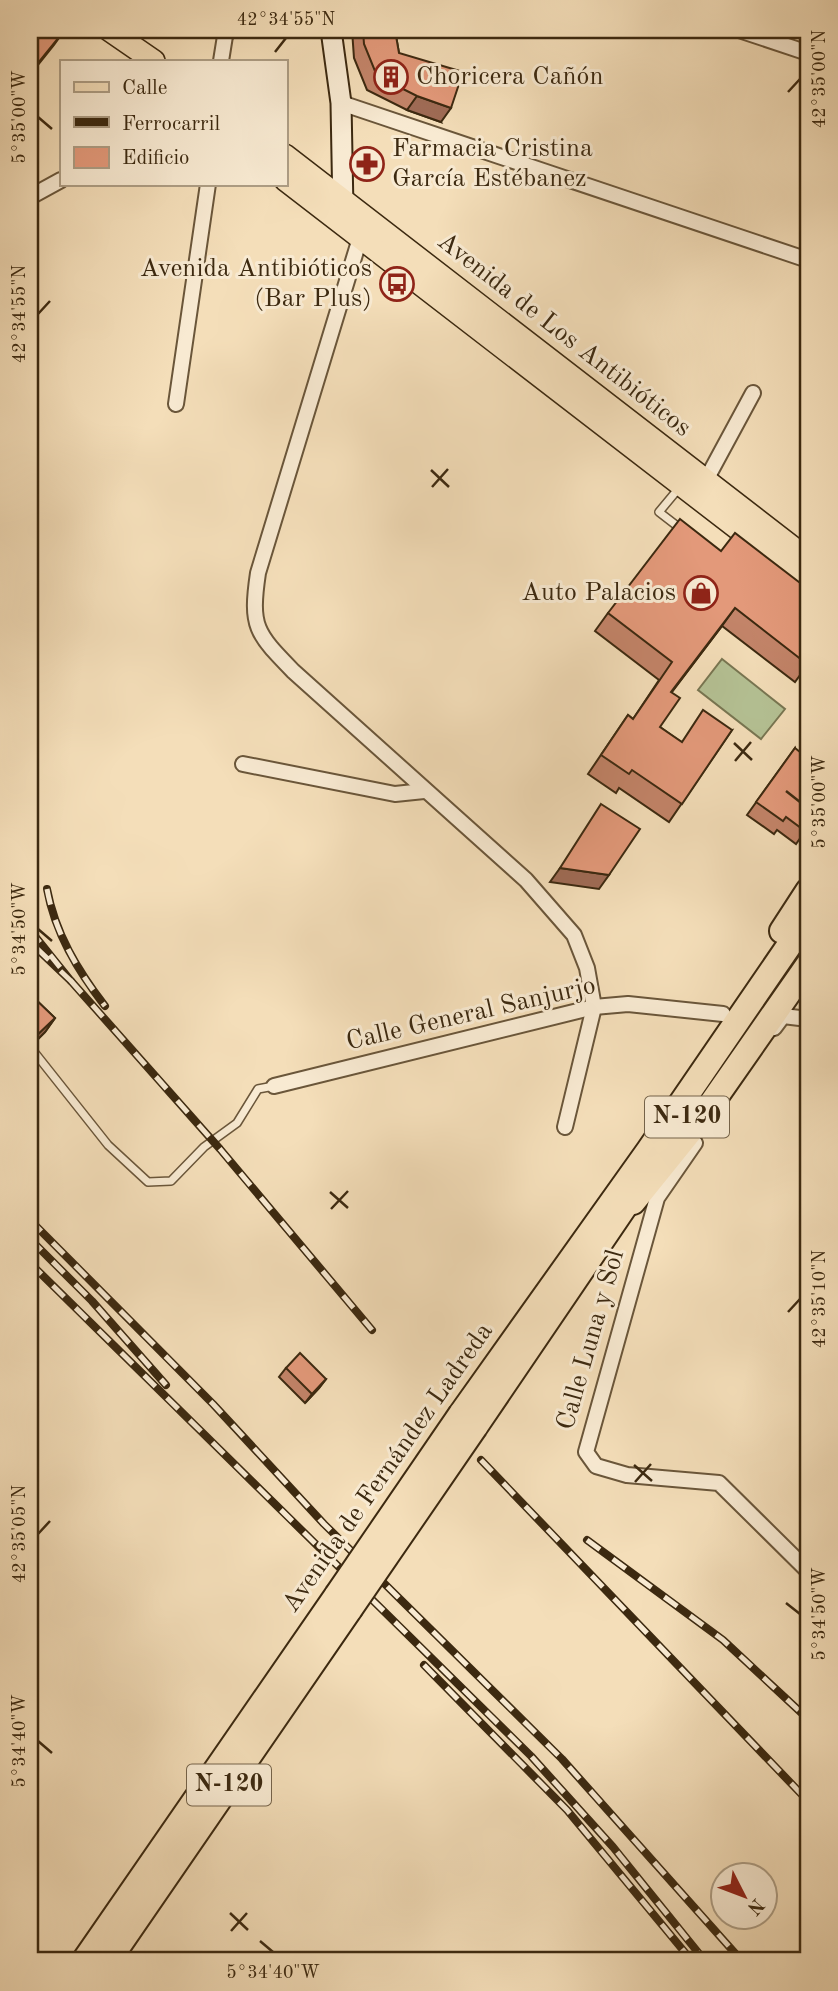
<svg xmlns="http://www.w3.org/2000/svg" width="838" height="1991" viewBox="0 0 838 1991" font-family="'Old Standard TT',serif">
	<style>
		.green { fill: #b5c295; stroke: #787652; stroke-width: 2 }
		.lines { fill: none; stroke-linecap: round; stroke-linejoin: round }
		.lane-casing { stroke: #6a563a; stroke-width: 10 }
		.street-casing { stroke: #6a563a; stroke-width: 18 }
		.secondary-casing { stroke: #3c2910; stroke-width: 23 }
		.primary-casing { stroke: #3c2910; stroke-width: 24 }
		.highway-casing { stroke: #3c2910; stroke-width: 28 }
		.lane { stroke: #f8ead2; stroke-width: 7 }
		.street { stroke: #f8ead2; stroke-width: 14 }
		.secondary { stroke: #f8ead2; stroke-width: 19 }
		.primary { stroke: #f4deb9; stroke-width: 21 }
		.highway { stroke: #f4deb9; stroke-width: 24 }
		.rail-casing { stroke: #3c2910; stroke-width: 8 }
		.rail { stroke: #f8ead2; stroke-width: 5; stroke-dasharray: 16; stroke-linecap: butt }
		.highway-bridge-casing { stroke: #3c2910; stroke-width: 28; stroke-linecap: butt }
		.highway-bridge { stroke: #f4deb9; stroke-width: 24 }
		.wall { fill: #c38469; stroke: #3c2910; stroke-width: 2 }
		.shaded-wall { fill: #9f6b55; stroke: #3c2910; stroke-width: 2 }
		.building { fill: #e3997a; stroke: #3c2910; stroke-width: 2 }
		.ticks { fill: none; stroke: #3c2910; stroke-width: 2.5 }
		.labels { text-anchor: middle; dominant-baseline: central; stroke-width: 6; stroke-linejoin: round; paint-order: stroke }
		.shield { fill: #f8ead2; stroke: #74634a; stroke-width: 2 }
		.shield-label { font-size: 24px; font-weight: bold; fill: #3c2910 }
		.poi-label { font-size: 26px; fill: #3c2910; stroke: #f8ead2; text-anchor: start }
		.street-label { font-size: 26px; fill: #3c2910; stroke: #f8ead2 }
		.neatline { fill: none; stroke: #3c2910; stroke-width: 2.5 }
		.ticks-label { font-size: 18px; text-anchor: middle; fill: #3c2910 }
	</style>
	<rect width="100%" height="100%" fill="#f4deb9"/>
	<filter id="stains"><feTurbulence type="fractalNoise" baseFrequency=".00286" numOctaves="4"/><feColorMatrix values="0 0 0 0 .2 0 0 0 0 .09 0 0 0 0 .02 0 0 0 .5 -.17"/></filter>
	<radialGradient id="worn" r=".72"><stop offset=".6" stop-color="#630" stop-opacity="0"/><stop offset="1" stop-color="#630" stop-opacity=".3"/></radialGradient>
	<!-- green -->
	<polygon class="green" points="722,659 785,709 761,739 698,690"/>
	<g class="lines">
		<!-- lane casing -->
		<g class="lane-casing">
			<g id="lane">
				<polyline points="679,488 659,512 681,529"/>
				<polyline points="30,1054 35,1053 108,1145 148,1182 171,1181 204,1147 237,1123 258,1089 274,1086"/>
			</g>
		</g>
		<!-- street casing -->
		<g class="street-casing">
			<g id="street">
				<polyline points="739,30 808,53"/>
				<polyline points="221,61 225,36 230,30"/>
				<polyline points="341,103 808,260"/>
				<polyline points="30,197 61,180"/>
				<path d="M 360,238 L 258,573 C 250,627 256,633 293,671 L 526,880 L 574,935 L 587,968 L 594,1007 L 565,1127"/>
				<polyline points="176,404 208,184"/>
				<polyline points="706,480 753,393"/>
				<polyline points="243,764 395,794 424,791"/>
				<polyline points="774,1028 783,1016 808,1019"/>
				<polyline points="274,1086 594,1007 628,1004 723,1014"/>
				<polyline points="695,1143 657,1198 586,1452 596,1466 627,1475 719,1483 808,1571"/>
			</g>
		</g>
		<!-- secondary casing -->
		<g class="secondary-casing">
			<polyline id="secondary" points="331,30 341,103 343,210"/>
		</g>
		<!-- primary casing -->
		<g class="primary-casing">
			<g id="primary">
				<polyline points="109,30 154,61"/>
				<polyline points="285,155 808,559"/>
				<polyline points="285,180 808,583"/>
			</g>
		</g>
		<!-- highway casing -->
		<g class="highway-casing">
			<g id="highway">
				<polyline points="782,931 808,891"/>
				<polyline points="633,1202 704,1114 808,965"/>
				<polyline points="461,1414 649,1150 808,918"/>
				<polyline points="475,1427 638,1187"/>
				<polyline points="84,1961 337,1595"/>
				<polyline points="108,1961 350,1609"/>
			</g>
		</g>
		<!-- lane -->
		<use href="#lane" class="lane"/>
		<!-- street -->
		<use href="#street" class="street"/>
		<!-- secondary -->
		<use href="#secondary" class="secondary"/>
		<!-- primary -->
		<use href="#primary" class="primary"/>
		<!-- highway -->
		<use href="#highway" class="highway"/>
		<!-- rail casing -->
		<g class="rail-casing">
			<g id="rail">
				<path d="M 47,889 C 55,933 78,971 105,1006"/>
				<polyline points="30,930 71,981 30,942"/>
				<polyline points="71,981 220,1149 372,1330"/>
				<polyline points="30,1220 213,1404 324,1524 562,1759 742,1961"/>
				<polyline points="30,1239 92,1301 166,1385"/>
				<polyline points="30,1263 531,1756 613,1847 705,1961"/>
				<polyline points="481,1460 808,1801"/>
				<polyline points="587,1540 723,1640 808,1719"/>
				<polyline points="424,1665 567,1810 692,1961"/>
			</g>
		</g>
		<!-- rail -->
		<use href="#rail" class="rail"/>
		<!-- highway-bridge casing -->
		<g class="highway-bridge-casing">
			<g id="highway-bridge">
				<polyline points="337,1595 461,1414"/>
				<polyline points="350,1609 475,1427"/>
			</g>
		</g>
		<!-- highway-bridge -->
		<use href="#highway-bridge" class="highway-bridge"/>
	</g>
	<!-- wall -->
	<g class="wall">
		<polygon points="352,30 395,30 399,53 441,122 407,110 367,90 354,58"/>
		<polygon points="721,551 808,589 808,664 795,682 722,626 672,692 660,727 681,742 732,730 669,822 619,788 616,793 588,774 628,715 633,719 659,680 595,631 608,613"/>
		<polygon points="795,748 808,827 796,844 777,830 774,834 747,815"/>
		<polygon points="30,994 55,1018 45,1032 30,1047"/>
		<polygon points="286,1368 326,1379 319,1388 305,1403 279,1377"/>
	</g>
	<!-- shaded-wall -->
	<g class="shaded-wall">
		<polygon points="64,31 54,45 30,75 30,73"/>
		<polygon points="417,96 451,108 441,122 407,110"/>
		<polygon points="735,608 722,626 658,710 671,692"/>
		<polygon points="560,868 609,875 599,889 550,882"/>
		<polygon points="55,1018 45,1032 30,1047 30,1044 34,1038"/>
		<polygon points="326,1379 319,1388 305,1403 312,1394"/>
	</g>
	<!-- building -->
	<g class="building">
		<polygon points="30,30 64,31 30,73"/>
		<polygon points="363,30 395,30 399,53 463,72 451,108 417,96 377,76 364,44"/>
		<polygon points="680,519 721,551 735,533 808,589 807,664 735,608 671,692 680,698 660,727 682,742 703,710 732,730 682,804 632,770 629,774 601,755 628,715 633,719 672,662 608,613"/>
		<polygon points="795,748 805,756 808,752 808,827 805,831 786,817 783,821 756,802"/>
		<polygon points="601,804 640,829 609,875 560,868"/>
		<polygon points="30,994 55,1018 34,1038 30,1033"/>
		<polygon points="300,1353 326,1379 312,1394 286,1368"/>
	</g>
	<!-- ticks -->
	<path class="ticks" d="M 275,52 L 286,38M 788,92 L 800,79M 38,117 L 52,129M 38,314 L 50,301M 431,470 L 449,487M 432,487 L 448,469M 734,743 L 752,760M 735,761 L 751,742M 786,791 L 800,802M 38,929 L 52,941M 330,1192 L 348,1208M 331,1209 L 348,1191M 788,1312 L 800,1299M 634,1465 L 652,1481M 635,1482 L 651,1464M 38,1534 L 50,1521M 786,1603 L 800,1614M 38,1741 L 52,1753M 230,1913 L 248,1930M 231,1931 L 247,1913M 260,1941 L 273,1952"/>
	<!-- icons -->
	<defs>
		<g id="building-ring" transform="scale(1.75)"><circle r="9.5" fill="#f8ead2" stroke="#8f2418" stroke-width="1.5"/><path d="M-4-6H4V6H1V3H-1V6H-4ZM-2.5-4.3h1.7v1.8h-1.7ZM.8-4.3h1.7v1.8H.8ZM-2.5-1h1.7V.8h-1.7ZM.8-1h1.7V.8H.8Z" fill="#8f2418"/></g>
		<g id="pharmacy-ring" transform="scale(1.75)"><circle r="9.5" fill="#f8ead2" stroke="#8f2418" stroke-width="1.5"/><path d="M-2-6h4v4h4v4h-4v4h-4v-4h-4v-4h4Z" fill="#8f2418"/></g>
		<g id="bus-ring" transform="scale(1.75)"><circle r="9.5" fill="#f8ead2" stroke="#8f2418" stroke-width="1.5"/><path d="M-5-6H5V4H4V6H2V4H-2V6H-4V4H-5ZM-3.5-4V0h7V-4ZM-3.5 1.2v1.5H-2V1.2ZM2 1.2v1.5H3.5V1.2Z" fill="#8f2418"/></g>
		<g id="shop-ring" transform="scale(1.75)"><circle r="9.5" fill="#f8ead2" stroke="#8f2418" stroke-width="1.5"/><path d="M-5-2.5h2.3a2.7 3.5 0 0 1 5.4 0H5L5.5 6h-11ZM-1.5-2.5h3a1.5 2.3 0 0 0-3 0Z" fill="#8f2418"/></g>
	</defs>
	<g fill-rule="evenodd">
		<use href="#building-ring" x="391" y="77"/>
		<use href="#pharmacy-ring" x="367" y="164"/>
		<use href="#bus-ring" x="397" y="284"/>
		<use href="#shop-ring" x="701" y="593"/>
	</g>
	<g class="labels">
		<!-- shield labels -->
		<g class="shield">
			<rect x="645" y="1096.5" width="84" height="41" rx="5"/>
			<rect x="187" y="1764.5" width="84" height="41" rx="5"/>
		</g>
		<g class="shield-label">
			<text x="687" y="1117">N-120</text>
			<text x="229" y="1785">N-120</text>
		</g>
		<!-- poi labels -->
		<g class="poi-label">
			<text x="416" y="77">Choricera Cañón</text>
			<text x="392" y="149">Farmacia Cristina<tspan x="392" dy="30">García Estébanez</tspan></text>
			<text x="372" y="269" text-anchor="end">Avenida Antibióticos<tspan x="372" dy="30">(Bar Plus)</tspan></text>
			<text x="676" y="593" text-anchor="end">Auto Palacios</text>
		</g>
		<!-- street labels -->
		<g class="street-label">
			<text transform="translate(564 335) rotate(38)">Avenida de Los Antibióticos</text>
			<text transform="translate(471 1014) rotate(-13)">Calle General Sanjurjo</text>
			<text transform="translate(591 1340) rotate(-74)">Calle Luna y Sol</text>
			<text transform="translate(388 1468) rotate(-55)">Avenida de Fernández Ladreda</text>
		</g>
	</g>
	<!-- margin -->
	<rect width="838" height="1991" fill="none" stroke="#f4deb9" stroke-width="77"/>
	<!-- legend -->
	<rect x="60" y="60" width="228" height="126" fill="#f8ead2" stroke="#ad9d84" stroke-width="2"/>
	<rect x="74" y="82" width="35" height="10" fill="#f4deb9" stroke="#ad9d84" stroke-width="2"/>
	<text x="122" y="94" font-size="21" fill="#3c2910">Calle</text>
	<rect x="74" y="117" width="35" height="10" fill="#3c2910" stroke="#ad9d84" stroke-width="2"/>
	<text x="122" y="130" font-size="21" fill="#3c2910">Ferrocarril</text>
	<rect x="74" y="147" width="35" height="21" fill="#e3997a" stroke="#ad9d84" stroke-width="2"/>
	<text x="122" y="164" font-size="21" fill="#3c2910">Edificio</text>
	<!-- north arrow -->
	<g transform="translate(744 1896) rotate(132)"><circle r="33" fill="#f8ead2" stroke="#ad9d84" stroke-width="2"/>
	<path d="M0-5L12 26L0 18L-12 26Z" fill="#8f2418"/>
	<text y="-10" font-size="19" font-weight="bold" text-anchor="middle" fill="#3c2910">N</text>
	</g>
	<rect x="38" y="38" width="762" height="1914" class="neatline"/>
	<g class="ticks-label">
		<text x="286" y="25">42°34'55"N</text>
		<text transform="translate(819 79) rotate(-90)" y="6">42°35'00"N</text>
		<text transform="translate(19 117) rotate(-90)" y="6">5°35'00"W</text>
		<text transform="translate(19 314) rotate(-90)" y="6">42°34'55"N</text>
		<text transform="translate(819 802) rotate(-90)" y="6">5°35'00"W</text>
		<text transform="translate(19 929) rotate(-90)" y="6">5°34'50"W</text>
		<text transform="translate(819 1299) rotate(-90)" y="6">42°35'10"N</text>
		<text transform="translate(19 1534) rotate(-90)" y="6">42°35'05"N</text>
		<text transform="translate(819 1614) rotate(-90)" y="6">5°34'50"W</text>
		<text transform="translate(19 1741) rotate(-90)" y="6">5°34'40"W</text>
		<text x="273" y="1978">5°34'40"W</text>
	</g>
	<rect width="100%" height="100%" filter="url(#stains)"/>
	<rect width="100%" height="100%" fill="url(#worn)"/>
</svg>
